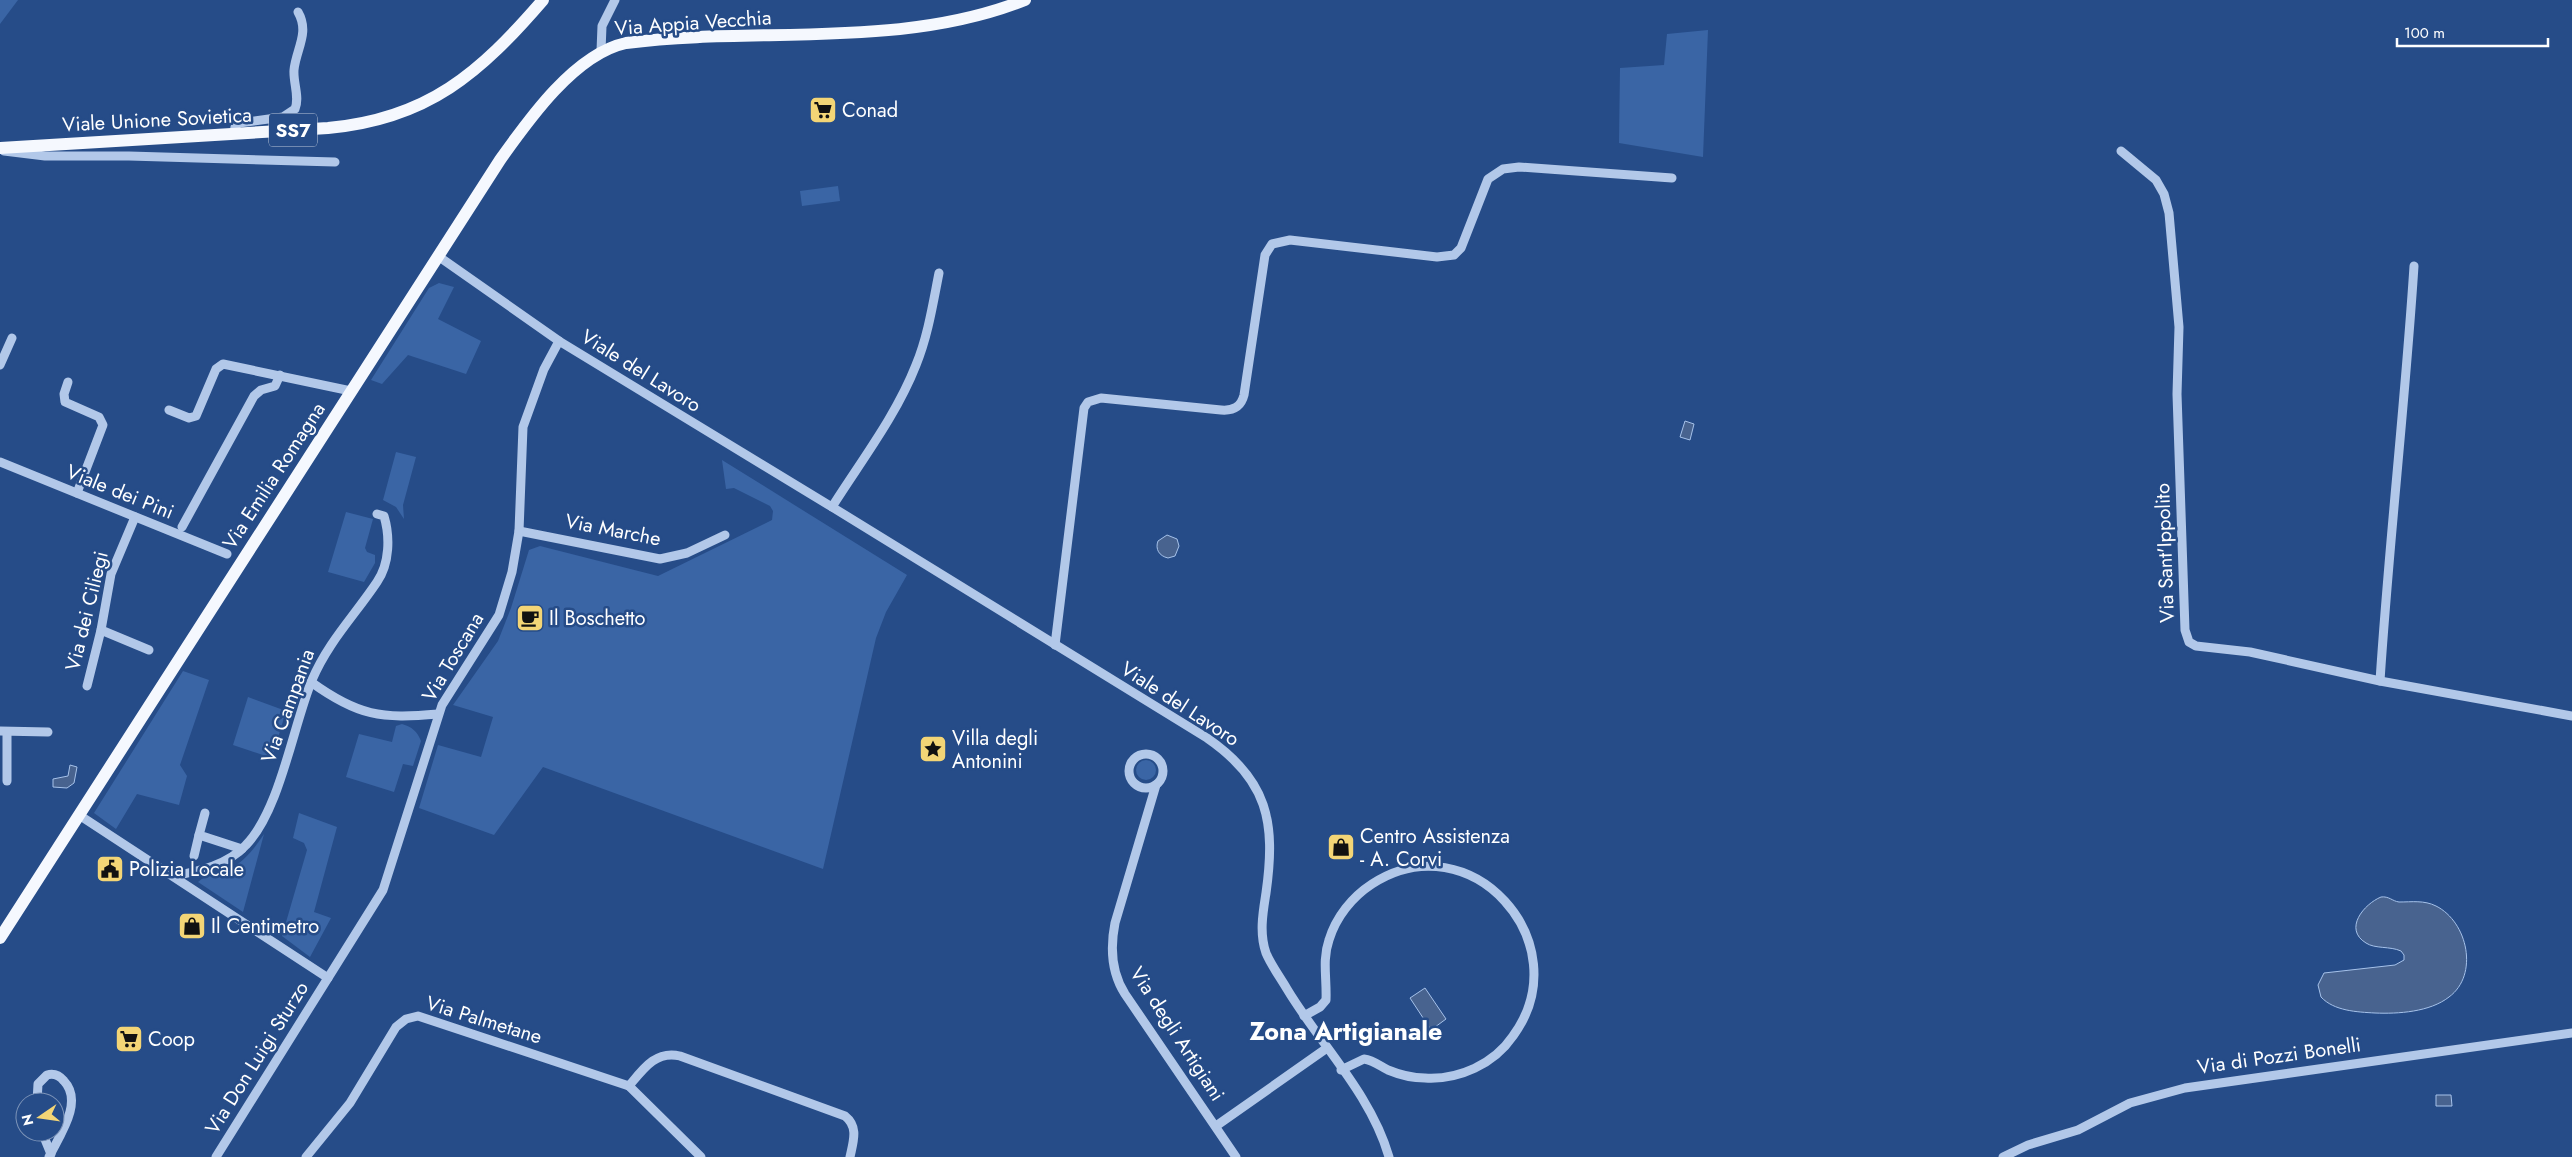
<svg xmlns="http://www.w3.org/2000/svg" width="2572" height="1157" viewBox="0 0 2572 1157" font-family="Jost,sans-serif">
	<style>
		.green { fill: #3a65a5 }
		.water { fill: #48638f; stroke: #a6c2ea }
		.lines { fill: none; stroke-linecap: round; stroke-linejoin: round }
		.minor { stroke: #b2c8e9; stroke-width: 9 }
		.major { stroke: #f5f8fe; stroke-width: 12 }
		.labels { text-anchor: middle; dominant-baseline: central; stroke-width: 5; stroke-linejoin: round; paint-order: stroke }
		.shield { fill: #264c88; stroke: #bec9db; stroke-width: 1 }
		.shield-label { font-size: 19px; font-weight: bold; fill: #fff }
		.street-label { font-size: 20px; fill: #fff; stroke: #264c88 }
		.poi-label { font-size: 20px; fill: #fff; stroke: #264c88; text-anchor: start }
		.district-label { font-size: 25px; font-weight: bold; fill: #fff; stroke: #264c88 }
	</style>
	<rect width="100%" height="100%" fill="#264c88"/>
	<!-- green -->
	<g class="green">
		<polygon points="0,0 18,0 0,24"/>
		<polygon points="1708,30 1703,157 1619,143 1620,68 1664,65 1667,34"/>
		<polygon points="838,186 840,201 802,206 800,191"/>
		<polygon points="439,283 454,287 438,319 481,341 466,374 408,355 382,384 371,380 429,288"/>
		<polygon points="396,452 416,457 403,505 404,519 396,507 383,500"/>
		<polygon points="722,460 907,575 886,612 876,638 823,869 543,767 494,835 419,808 438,745 481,757 493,717 453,705 498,641 511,608 529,550 540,546 658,576 772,520 773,511 770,506 734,488 726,489"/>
		<polygon points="346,512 373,519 365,548 367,552 375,555 375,563 364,582 328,572"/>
		<polygon points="183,671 209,680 180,765 187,776 179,805 137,794 116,829 94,813"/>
		<polygon points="248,697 286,711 272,758 233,745"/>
		<path d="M 402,724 C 412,727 417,731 421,741 L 413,766 L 403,764 L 394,792 L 346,777 L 359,734 L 392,742 L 396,726 Z"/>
		<circle cx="1146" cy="770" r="10"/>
		<polygon points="299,813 337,827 314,912 331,918 310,957 282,936 307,850 304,843 293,838"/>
		<path d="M 264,834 L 243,912 L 198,882 C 207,874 218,874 228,870 C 245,861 254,849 264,834 Z"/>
	</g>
	<!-- water -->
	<g class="water">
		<polygon points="1685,421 1694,424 1690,440 1680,437"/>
		<path d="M 1167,535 L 1177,539 L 1179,546 L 1175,556 L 1168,558 C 1159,556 1155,549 1158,541 Z"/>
		<polygon points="70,765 77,767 74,783 67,788 53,787 53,779 68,776"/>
		<path d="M 2381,897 C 2389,896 2392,901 2399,902 C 2412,902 2424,900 2436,906 C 2468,922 2479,975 2449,997 C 2430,1012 2398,1014 2375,1013 C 2357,1012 2334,1011 2321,997 L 2318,985 L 2324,973 L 2395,965 L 2404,960 L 2404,955 L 2401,951 C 2390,946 2375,949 2366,943 C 2343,929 2364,904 2381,897 Z"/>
		<polygon points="1425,988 1446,1019 1431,1030 1410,998"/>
		<polygon points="2436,1095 2451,1095 2452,1106 2436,1106"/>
	</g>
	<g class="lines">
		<!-- minor -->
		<g class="minor">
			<polyline points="601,51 602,26 615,0"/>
			<path d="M 234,134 L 235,127 L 239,123 L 283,117 L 295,109 C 300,97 293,83 294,70 C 296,49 310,33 298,12"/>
			<polyline points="4,151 45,156 129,156 335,162"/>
			<polyline points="2121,151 2156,180 2164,194 2169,213 2179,327 2177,394 2185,630 2189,642 2196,646 2250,652 2380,681 2572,716"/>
			<path d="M 438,256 L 559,341 L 832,507 L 1207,738 C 1268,780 1276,822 1266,893 C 1263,912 1259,933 1266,953 C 1271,965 1280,977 1287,989 C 1320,1044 1371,1094 1389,1157"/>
			<polyline points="0,365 12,338"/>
			<polyline points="68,382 64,394 65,402 99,417 103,425 77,493"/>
			<polyline points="169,410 189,418 196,416 216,369 223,364 351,391"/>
			<polyline points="0,462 227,554"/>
			<path d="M 832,507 C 861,461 896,416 916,365 C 928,336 933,303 939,273"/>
			<polyline points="182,527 254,396 261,390 275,386 280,375"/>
			<polyline points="519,531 660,559 687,553 725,535"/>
			<polyline points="101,630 149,650"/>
			<path d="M 1055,645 L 1084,408 L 1088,402 L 1101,398 L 1221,410 C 1233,411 1241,407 1244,395 L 1265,255 L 1272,244 L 1290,240 L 1437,257 L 1454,255 L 1461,248 L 1488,179 L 1503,169 L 1519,167 L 1672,178"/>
			<path d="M 2380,681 C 2389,542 2405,405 2414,266"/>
			<path d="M 311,682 C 358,716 381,719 438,714"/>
			<polyline points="87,686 101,630 111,574 135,517"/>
			<polyline points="0,731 48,732"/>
			<circle cx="1146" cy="771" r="17"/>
			<polyline points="7,781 7,732"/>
			<path d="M 1156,785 L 1115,923 C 1110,948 1111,972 1125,994 L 1236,1157"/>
			<polyline points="205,813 199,835 242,849"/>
			<polyline points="79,815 328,978"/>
			<polyline points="194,856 199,835"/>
			<path d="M 174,876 C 199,871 228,865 246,845 C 280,810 293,726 312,680 C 328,642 355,615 377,582 C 390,563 390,536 384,516 L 377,514"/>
			<path d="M 1304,1016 L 1320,1007 L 1326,1000 C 1327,979 1322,960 1329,940 C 1336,917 1352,897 1372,884 C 1470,820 1581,943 1513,1036 C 1494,1064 1459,1080 1425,1078 C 1412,1078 1400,1075 1388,1070 C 1380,1066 1373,1060 1364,1059 L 1341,1070"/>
			<polyline points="629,1086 701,1157"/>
			<path d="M 37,1102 L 38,1084 L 47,1075 C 54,1073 59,1075 64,1081 C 84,1102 59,1136 49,1157"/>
			<polyline points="1216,1126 1327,1048"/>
			<polyline points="42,1132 51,1154"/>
			<polyline points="216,1157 383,890 442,705 499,615 512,572 519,531 523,427 544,369 559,341"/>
			<path d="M 306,1157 L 350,1103 L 396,1027 L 406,1019 L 418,1016 L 629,1086 C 643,1069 656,1050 680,1056 L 845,1116 C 859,1127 853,1142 850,1157"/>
			<polyline points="2003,1157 2028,1145 2078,1130 2130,1103 2185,1088 2572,1033"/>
		</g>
		<!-- major -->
		<g class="major">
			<path d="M 0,148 L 328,128 C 428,119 480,73 543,0"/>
			<path d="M 0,938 L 500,160 C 529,119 575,54 626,43 C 756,26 900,50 1025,0"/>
		</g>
	</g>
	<!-- icons -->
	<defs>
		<g id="supermarket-square" transform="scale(1.4375)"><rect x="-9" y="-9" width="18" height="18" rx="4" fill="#f3d576" stroke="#264c88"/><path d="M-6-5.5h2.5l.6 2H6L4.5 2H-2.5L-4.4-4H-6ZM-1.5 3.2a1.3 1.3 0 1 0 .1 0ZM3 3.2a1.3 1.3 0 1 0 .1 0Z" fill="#111"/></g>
		<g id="cafe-square" transform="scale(1.4375)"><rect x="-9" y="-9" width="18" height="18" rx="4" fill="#f3d576" stroke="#264c88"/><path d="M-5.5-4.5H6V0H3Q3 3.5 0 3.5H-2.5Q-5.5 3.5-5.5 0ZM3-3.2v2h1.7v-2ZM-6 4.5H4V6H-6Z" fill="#111"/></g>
		<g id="sight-square" transform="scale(1.4375)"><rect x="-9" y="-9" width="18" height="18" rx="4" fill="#f3d576" stroke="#264c88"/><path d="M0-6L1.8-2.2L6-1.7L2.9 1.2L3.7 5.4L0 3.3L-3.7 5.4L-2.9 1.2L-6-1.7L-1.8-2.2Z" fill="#111"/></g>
		<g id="shop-square" transform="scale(1.4375)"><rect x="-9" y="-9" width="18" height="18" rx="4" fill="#f3d576" stroke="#264c88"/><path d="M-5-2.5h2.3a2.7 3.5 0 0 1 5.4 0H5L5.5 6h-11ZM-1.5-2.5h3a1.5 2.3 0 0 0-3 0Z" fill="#111"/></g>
		<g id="civic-square" transform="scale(1.4375)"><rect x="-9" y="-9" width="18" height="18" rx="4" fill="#f3d576" stroke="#264c88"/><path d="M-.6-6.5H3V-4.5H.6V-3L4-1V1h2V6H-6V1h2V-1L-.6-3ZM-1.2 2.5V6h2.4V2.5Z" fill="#111"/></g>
	</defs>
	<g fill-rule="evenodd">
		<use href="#supermarket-square" x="823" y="110"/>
		<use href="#cafe-square" x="530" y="618"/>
		<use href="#sight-square" x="933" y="749"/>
		<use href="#shop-square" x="1341" y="847"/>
		<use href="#civic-square" x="110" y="869"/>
		<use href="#shop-square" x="192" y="926"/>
		<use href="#supermarket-square" x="129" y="1039"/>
	</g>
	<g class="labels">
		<!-- shield labels -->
		<rect class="shield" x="269" y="113.5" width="48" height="33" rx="4"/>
		<g class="shield-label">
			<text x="293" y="130">SS7</text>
		</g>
		<!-- street labels -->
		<g class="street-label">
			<text transform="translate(693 23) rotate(-4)">Via Appia Vecchia</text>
			<text transform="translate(157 120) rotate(-3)">Viale Unione Sovietica</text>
			<text transform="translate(641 371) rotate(32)">Viale del Lavoro</text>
			<text transform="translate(274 476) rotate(-57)">Via Emilia Romagna</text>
			<text transform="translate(120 492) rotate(22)">Viale dei Pini</text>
			<text transform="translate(613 530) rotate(11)">Via Marche</text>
			<text transform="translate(2165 553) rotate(-92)">Via Sant'Ippolito</text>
			<text transform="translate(87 611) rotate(-76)">Via dei Ciliegi</text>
			<text transform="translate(453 657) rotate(-59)">Via Toscana</text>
			<text transform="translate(1180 704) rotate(33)">Viale del Lavoro</text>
			<text transform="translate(288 706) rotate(-70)">Via Campania</text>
			<text transform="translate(484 1020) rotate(17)">Via Palmetane</text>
			<text transform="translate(1177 1034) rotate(57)">Via degli Artigiani</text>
			<text transform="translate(2279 1056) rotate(-8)">Via di Pozzi Bonelli</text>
			<text transform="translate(257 1058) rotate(-58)">Via Don Luigi Sturzo</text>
		</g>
		<!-- poi labels -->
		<g class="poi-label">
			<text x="842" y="110">Conad</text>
			<text x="549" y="618">Il Boschetto</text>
			<text x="952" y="738">Villa degli<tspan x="952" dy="23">Antonini</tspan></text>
			<text x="1360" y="836">Centro Assistenza<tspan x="1360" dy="23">- A. Corvi</tspan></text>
			<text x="129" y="869">Polizia Locale</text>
			<text x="211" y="926">Il Centimetro</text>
			<text x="148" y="1039">Coop</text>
		</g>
		<!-- district labels -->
		<g class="district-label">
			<text x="1346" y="1031">Zona Artigianale</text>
		</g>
	</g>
	<!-- north arrow -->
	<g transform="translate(40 1117) rotate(257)"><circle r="24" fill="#264c88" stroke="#7d94b8"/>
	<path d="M0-4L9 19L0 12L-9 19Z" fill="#f3d576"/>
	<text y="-8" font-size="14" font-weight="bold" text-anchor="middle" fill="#ffffff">N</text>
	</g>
	<!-- scale -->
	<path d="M2397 38v8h151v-8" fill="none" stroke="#ffffff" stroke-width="2.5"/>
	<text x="2404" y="38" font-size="15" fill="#ffffff" stroke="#264c88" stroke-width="4" paint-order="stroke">100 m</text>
</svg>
